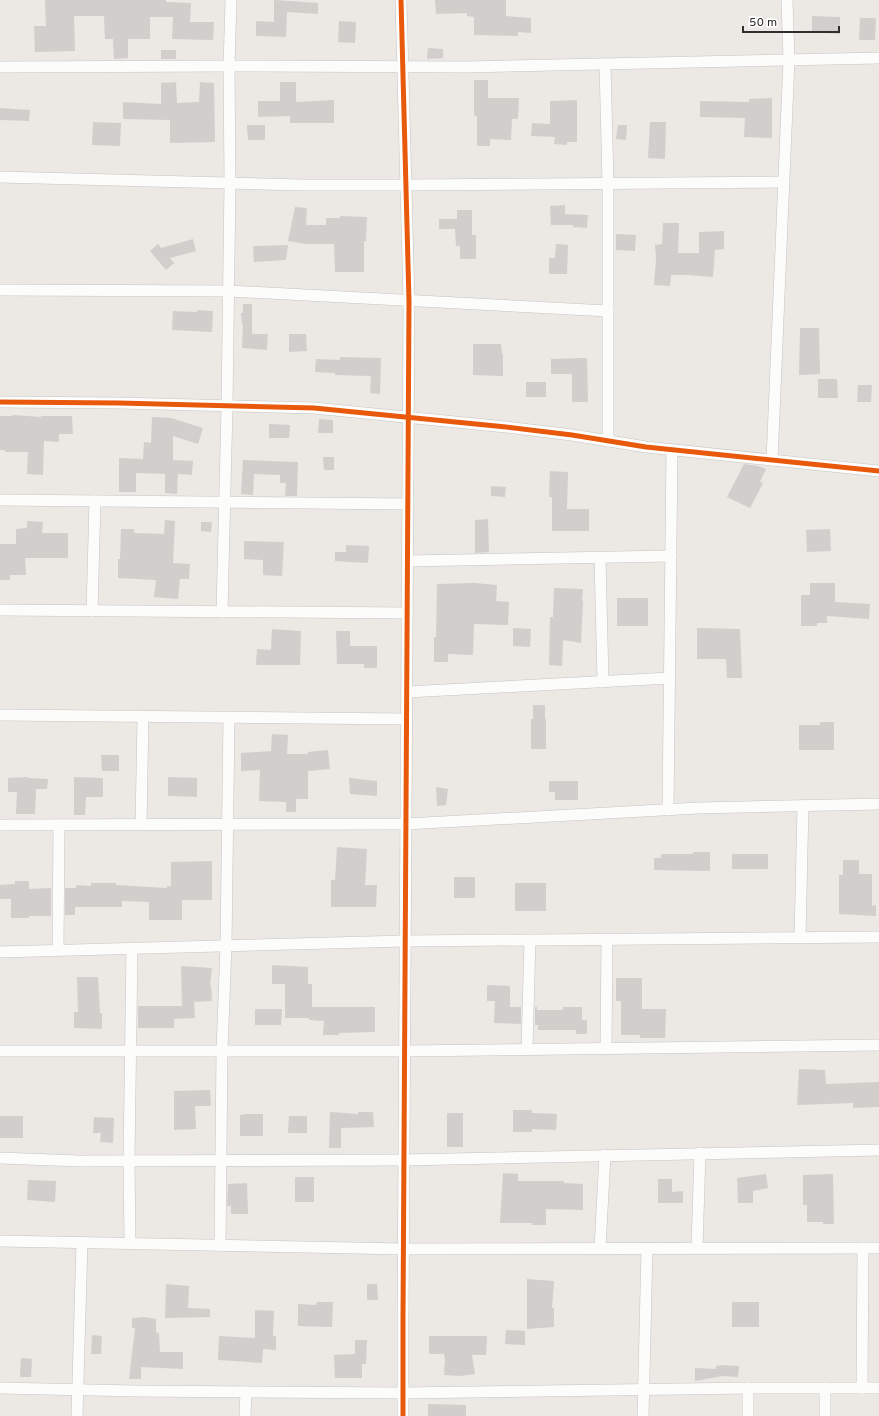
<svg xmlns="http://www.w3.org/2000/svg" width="879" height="1416" viewBox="0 0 879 1416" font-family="Overpass,sans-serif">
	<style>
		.building { fill: #d1cecb }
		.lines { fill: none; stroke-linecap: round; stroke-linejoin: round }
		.minor-casing { stroke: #c5c4c5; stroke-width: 12 }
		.minor { stroke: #fcfcfb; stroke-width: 11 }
		.cycleway-casing { stroke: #fff; stroke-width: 8 }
		.cycleway { stroke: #e8590c; stroke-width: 5 }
	</style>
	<rect width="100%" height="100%" fill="#ece8e4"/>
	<!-- building -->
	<g class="building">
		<polygon points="45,0 166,0 166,2 191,3 190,22 214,22 213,40 172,39 173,17 150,17 150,39 128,39 128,58 114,59 113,39 105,39 104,16 74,16 75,51 35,52 34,26 46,26"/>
		<polygon points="274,0 318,3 318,14 287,12 286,37 256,36 256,21 274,22"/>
		<polygon points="435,0 506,0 506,16 531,18 531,33 518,32 518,36 474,35 474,17 467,16 467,13 436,14"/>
		<polygon points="812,16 840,17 840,34 812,32"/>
		<polygon points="860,18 876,18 875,40 859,40"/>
		<polygon points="339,21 356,22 355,43 338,42"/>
		<polygon points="428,48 443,49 443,58 427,59"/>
		<rect x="161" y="50" width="15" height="9"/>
		<polygon points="474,80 488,80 488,98 519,98 518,119 512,119 511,140 490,139 490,146 477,146 477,116 474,116"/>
		<polygon points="176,82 177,103 199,102 200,82 214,83 215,142 170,143 170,120 123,119 123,102 161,104 161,83"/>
		<polygon points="280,82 296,82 296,102 334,100 334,123 290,123 290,116 258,117 258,101 280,101"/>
		<polygon points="772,98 772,138 744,137 745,118 700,117 700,101 749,102 749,99"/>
		<polygon points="577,100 577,142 567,142 567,145 554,144 555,137 531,136 532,123 550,124 550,101"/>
		<polygon points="0,108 30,110 29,121 0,120"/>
		<polygon points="93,122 121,123 120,146 92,145"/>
		<polygon points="650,122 666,122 665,159 648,158"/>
		<polygon points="247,125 265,125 265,140 248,140"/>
		<polygon points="618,125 627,125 626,140 616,139"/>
		<polygon points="565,205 565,214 588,215 587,228 573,227 573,225 551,225 550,206"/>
		<polygon points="295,207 307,208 306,225 326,225 326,218 340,218 340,216 367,217 366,241 364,241 364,272 335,272 334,244 305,244 288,241"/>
		<polygon points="457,210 472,210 472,235 476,235 476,259 460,259 460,246 456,246 455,229 439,229 439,219 457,219"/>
		<polygon points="663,223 679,223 678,253 699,253 699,232 724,231 724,249 715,250 713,277 689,275 671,275 670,286 654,285 656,259 655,245 662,244"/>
		<polygon points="616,234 636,235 635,251 616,250"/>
		<polygon points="193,239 196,251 170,258 174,263 166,270 150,251 158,244 161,248"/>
		<polygon points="556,244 568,245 567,274 549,274 549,258 555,258"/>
		<polygon points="288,245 286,260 254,262 253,246"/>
		<polygon points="243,304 252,304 252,334 268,334 267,350 242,348 243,323 242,324 241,313 243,313"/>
		<polygon points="197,310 213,311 212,332 172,330 173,311 197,312"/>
		<polygon points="800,328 819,328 820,374 799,375"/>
		<polygon points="289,334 306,334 307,351 289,352"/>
		<polygon points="473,344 501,344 502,354 503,354 503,376 473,375"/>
		<polygon points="340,357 381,358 380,394 370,393 371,376 335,375 335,373 315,372 316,359 340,360"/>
		<polygon points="581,358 587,358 588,402 572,402 572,374 551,374 551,359"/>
		<polygon points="818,379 837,379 838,398 818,398"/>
		<rect x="526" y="382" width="20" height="15"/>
		<polygon points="858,385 872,385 871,402 857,402"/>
		<polygon points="13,415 41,417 41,416 72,416 73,434 59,434 59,442 44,441 43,475 27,474 28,452 5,452 5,450 0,450 0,416 13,416"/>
		<polygon points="152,417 171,418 203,428 198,444 173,436 173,460 193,461 192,475 178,474 177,494 165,493 165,474 136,473 136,492 119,492 119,458 143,459 144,442 151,443"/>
		<polygon points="319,419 333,420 333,433 318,433"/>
		<polygon points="269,424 290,425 289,438 269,438"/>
		<polygon points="323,457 334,457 334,470 324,470"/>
		<polygon points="243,460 298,462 297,496 285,496 286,483 280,483 280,475 254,474 253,495 241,494"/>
		<polygon points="744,464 758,466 766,469 760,482 763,483 750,508 727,497"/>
		<polygon points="550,471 568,472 567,509 589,509 589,531 552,531 552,497 549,497"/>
		<polygon points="491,486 506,487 505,497 491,496"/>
		<polygon points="488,519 489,552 475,553 475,520"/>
		<polygon points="165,520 175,521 173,563 190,564 189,579 180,579 178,599 154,597 156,580 118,578 118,559 120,559 121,529 134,529 134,533 164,534"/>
		<polygon points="27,521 43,522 42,533 68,533 68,558 25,558 26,575 10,575 10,580 0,580 0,544 16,544 16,529 27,528"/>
		<polygon points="201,522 212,522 211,532 201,531"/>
		<polygon points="830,529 831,551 807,552 806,530"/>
		<polygon points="244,541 284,542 282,576 263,575 263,560 244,559"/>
		<polygon points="346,545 369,546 368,563 335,561 335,552 346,552"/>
		<polygon points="474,583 497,585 496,601 509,602 508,625 474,624 473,655 448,654 448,662 434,662 434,637 436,637 437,584"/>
		<polygon points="810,583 835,583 835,602 870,604 869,619 827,616 827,623 817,623 817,626 801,626 801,595 810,595"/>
		<polygon points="554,588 583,589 582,601 583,601 581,643 563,640 562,666 549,665 550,617 553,617"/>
		<rect x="617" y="598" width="31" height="28"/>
		<polygon points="513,628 531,629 530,647 513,646"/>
		<polygon points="697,628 740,629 742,678 727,678 726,659 697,659"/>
		<polygon points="272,629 301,631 300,665 256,665 257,649 271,650"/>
		<polygon points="336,631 350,631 350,646 377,646 377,668 364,668 364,664 337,664"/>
		<polygon points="533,705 545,705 545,719 546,719 546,749 531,749 531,719 533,719"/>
		<polygon points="820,722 834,722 834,750 799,750 799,725 820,725"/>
		<polygon points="272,734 288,735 287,754 308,754 308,752 328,750 330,769 308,771 308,799 296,799 296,812 286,812 286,802 259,801 260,770 241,771 241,753 271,751"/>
		<polygon points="101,755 119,755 119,771 102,771"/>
		<polygon points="27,777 27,778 48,779 47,789 36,789 35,814 16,814 17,792 8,792 8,778"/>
		<polygon points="74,777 103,778 103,797 86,797 85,815 74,815"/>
		<polygon points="168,777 197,778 197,797 168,796"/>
		<polygon points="349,778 377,781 377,796 350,794"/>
		<polygon points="549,781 578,781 578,800 555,800 555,792 549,792"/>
		<polygon points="436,787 448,789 446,805 437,806"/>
		<polygon points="337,847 367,849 365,885 377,885 376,907 331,907 331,880 335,880"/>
		<polygon points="693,852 710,852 710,871 654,870 654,858 661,858 661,854 693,854"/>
		<rect x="732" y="854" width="36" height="15"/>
		<polygon points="843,860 859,860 859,874 872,874 872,906 876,905 876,916 839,914 839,875 843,875"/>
		<polygon points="212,861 212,900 182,900 182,920 149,920 149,902 122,901 122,907 75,907 75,915 65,915 65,888 76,888 76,885 91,886 91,883 116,883 116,885 167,888 167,886 171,886 171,862"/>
		<rect x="454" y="877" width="21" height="21"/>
		<polygon points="15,881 29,881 29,889 51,888 51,916 29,916 29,918 11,918 11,899 0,899 0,885 15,884"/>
		<rect x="515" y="883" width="31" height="28"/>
		<polygon points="272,965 308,967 308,984 312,984 312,1007 375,1007 375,1032 339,1033 339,1035 323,1035 324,1021 309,1020 309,1018 285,1018 285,984 272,984"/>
		<polygon points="181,966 212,968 210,985 211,985 212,1001 194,1002 195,1018 174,1019 174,1028 138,1028 138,1006 182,1006"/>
		<polygon points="77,977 98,977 100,1013 102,1013 102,1029 74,1028 74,1012 78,1012"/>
		<polygon points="616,978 642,978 642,1009 666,1009 665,1038 640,1038 640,1035 621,1035 621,1001 616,1001"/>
		<polygon points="487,985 510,986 510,1007 521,1007 521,1024 494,1023 495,1001 487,1001"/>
		<polygon points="535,1007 537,1007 537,1010 563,1010 563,1007 582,1007 582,1020 587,1020 587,1034 576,1034 576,1030 538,1030 538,1025 535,1025"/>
		<polygon points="255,1009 282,1009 281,1025 255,1025"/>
		<polygon points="799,1069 825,1070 826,1084 879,1082 879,1107 853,1108 853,1103 797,1105"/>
		<polygon points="210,1090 211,1106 195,1106 196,1129 174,1130 174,1091"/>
		<polygon points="513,1110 532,1110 532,1113 557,1114 556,1130 532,1129 532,1132 513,1132"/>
		<polygon points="330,1112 358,1114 358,1112 373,1112 374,1127 341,1128 341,1148 329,1148"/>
		<rect x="447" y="1113" width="16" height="34"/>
		<polygon points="247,1114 263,1114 263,1136 240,1136 240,1115"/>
		<rect x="0" y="1116" width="23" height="22"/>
		<polygon points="289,1116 307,1116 307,1133 288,1133"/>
		<polygon points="94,1117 114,1118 113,1143 100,1142 101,1133 93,1133"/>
		<polygon points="503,1173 518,1174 518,1181 564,1181 564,1183 583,1184 583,1210 546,1209 546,1225 532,1225 532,1223 500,1223"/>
		<polygon points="766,1174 768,1188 753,1191 753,1203 738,1203 737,1178"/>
		<polygon points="833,1174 834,1224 823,1224 823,1222 807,1222 807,1205 803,1205 803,1175"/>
		<rect x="295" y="1177" width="19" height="25"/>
		<polygon points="658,1179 672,1179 672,1192 683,1191 683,1203 658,1203"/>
		<polygon points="28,1180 56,1181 55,1202 27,1200"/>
		<polygon points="247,1183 248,1214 231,1214 231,1206 227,1206 228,1184"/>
		<polygon points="527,1279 554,1281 552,1308 554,1308 554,1327 527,1329"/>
		<polygon points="166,1284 189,1286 188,1308 210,1309 210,1317 165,1318"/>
		<polygon points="367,1284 377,1284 378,1300 367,1300"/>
		<polygon points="317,1302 333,1302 332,1327 298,1326 298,1304 316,1305"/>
		<rect x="732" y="1302" width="27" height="25"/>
		<polygon points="255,1310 274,1311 273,1336 276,1336 276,1350 263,1349 262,1363 218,1360 219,1336 255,1338"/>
		<polygon points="144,1317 156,1319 156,1332 159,1333 160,1352 183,1352 183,1369 141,1367 141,1379 129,1379 135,1328 132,1328 132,1318"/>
		<polygon points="506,1330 525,1331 525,1345 505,1344"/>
		<polygon points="92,1335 102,1336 101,1354 91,1354"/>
		<polygon points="429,1336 487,1336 486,1355 472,1355 475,1374 460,1376 444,1375 445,1360 444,1354 429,1354"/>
		<polygon points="355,1340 367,1340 366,1364 362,1364 362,1378 335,1378 334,1355 355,1354"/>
		<polygon points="21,1358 32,1359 31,1377 20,1377"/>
		<polygon points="722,1365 739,1366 738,1377 723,1376 695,1381 695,1368 716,1369 716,1366"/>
		<polygon points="428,1404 466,1405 466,1416 428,1416"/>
	</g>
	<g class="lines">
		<!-- minor casing -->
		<g class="minor-casing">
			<g id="minor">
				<polyline points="401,0 409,301 403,1318 403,1416"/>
				<polyline points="605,64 608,183 608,441"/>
				<polyline points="0,67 229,66 467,67 879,58"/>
				<polyline points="0,177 301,185 406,185 784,182"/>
				<polyline points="0,290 229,291 608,311"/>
				<polyline points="0,402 119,403 314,408 506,427 572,435 646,447 879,471"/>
				<polyline points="772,460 789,60 787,0"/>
				<polyline points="0,500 408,504"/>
				<polyline points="600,557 603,682"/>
				<polyline points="408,561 671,556"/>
				<polyline points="0,610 407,613"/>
				<polyline points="92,611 95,501"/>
				<polyline points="222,612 227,406 230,183 229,66 231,0"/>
				<polyline points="407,692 670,678"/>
				<polyline points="0,715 407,719"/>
				<polyline points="668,810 672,450"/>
				<polyline points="0,825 406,824 698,808 879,804"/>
				<polyline points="141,825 143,717"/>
				<polyline points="800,937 803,806"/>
				<polyline points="58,950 59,825"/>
				<polyline points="0,952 405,941 879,937"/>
				<polyline points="606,1048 607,939"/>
				<polyline points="527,1049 530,940"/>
				<polyline points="0,1051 405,1051 879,1045"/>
				<polyline points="0,1158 79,1161 404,1160 879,1150"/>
				<polyline points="0,1241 403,1249 879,1248"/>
				<polyline points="130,1243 129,1161 132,948"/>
				<polyline points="220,1245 222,1051 226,946 229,717"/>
				<polyline points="600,1248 605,1155"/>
				<polyline points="697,1248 700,1153"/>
				<polyline points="0,1388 136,1391 403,1393 748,1388 879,1388"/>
				<polyline points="862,1388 863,1248"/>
				<polyline points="77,1416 82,1242"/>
				<polyline points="245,1416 246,1392"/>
				<polyline points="643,1416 647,1248"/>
				<polyline points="748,1416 748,1388"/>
				<polyline points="825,1416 825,1388"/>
			</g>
		</g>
		<!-- minor -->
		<use href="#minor" class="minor"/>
		<!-- cycleway casing -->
		<g class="cycleway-casing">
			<g id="cycleway">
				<polyline points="401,0 409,301 403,1318 403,1416"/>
				<polyline points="0,402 119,403 314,408 506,427 572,435 646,447 879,471"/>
			</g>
		</g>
		<!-- cycleway -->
		<use href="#cycleway" class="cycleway"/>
	</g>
	<!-- scale -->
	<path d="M743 26v6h96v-6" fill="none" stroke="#2e2e2e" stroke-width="2"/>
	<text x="749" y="26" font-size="12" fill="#2e2e2e" stroke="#ffffff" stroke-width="3" paint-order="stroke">50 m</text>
</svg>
